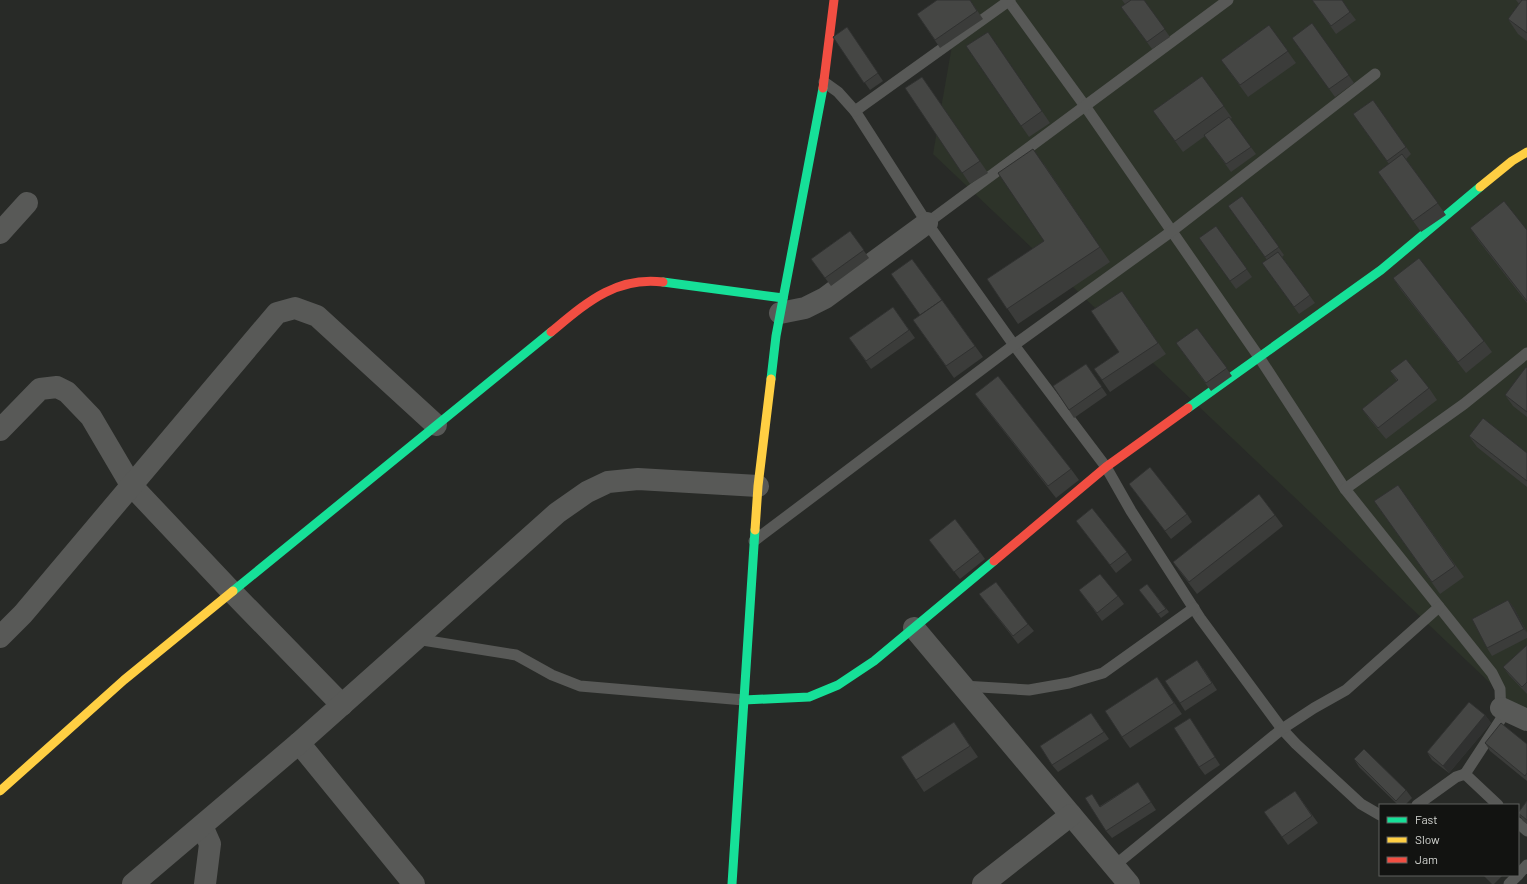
<svg xmlns="http://www.w3.org/2000/svg" width="1527" height="884" viewBox="0 0 1527 884" font-family="Barlow,sans-serif">
	<style>
		.built { fill: #2d3329 }
		.lines { fill: none; stroke-linecap: round; stroke-linejoin: round }
		.lane { stroke: #585957; stroke-width: 11 }
		.street { stroke: #585957; stroke-width: 22 }
		.fast { stroke: #16e098; stroke-width: 9 }
		.slow { stroke: #ffcf43; stroke-width: 9 }
		.jam { stroke: #f24e42; stroke-width: 9 }
		.wall { fill: #3b3c3a }
		.shaded-wall { fill: #303130 }
		.building { fill: #454644; stroke: #303130 }
	</style>
	<rect width="100%" height="100%" fill="#282a27"/>
	<!-- built -->
	<polygon class="built" points="960,0 1527,0 1527,718 933,154"/>
	<g class="lines">
		<!-- lane -->
		<g class="lane">
			<polyline points="1008,0 1085,106 1259,357 1345,489 1492,673 1500,689 1501,719 1465,774"/>
			<polyline points="824,82 838,92 855,111 927,223 1014,345 1106,467 1131,511 1200,618 1282,729 1296,744 1361,804 1380,815"/>
			<polyline points="855,111 1010,0"/>
			<polyline points="927,223 1228,0"/>
			<polyline points="1345,489 1464,404 1527,353"/>
			<polyline points="754,541 1014,345 1172,231 1375,74"/>
			<polyline points="416,639 516,655 552,675 580,686 744,700"/>
			<polyline points="963,686 1029,690 1069,683 1103,673 1194,608"/>
			<polyline points="1417,805 1456,777 1465,774 1498,805"/>
			<polyline points="1518,823 1527,831"/>
			<polyline points="1114,866 1282,729 1314,708 1346,690 1439,607"/>
			<polyline points="1518,875 1527,865"/>
			<polyline points="1509,884 1518,875"/>
		</g>
		<!-- street -->
		<g class="street">
			<polyline points="0,233 27,203"/>
			<polyline points="780,313 805,308 825,298 927,223"/>
			<polyline points="0,430 40,389 57,387 67,392 91,417 131,485 232,592 342,705"/>
			<polyline points="914,628 1129,884"/>
			<polyline points="0,637 23,614 277,313 295,308 317,316 436,425"/>
			<polyline points="1501,708 1527,720"/>
			<polyline points="299,743 414,884"/>
			<polyline points="202,826 210,844 205,884"/>
			<polyline points="133,884 299,743 557,513 587,492 608,482 638,479 758,486"/>
			<polyline points="983,884 1071,815"/>
		</g>
		<!-- fast -->
		<g class="fast">
			<polyline points="663,282 783,298"/>
			<polyline points="771,379 776,336 823,88"/>
			<polyline points="1188,408 1381,270 1480,187"/>
			<polyline points="233,591 551,332"/>
			<polyline points="744,700 809,697 838,685 874,661 994,561"/>
			<polyline points="732,884 755,530"/>
		</g>
		<!-- slow -->
		<g class="slow">
			<polyline points="1480,187 1512,161 1527,152"/>
			<polyline points="755,530 758,486 771,379"/>
			<polyline points="0,791 124,680 233,591"/>
		</g>
		<!-- jam -->
		<g class="jam">
			<polyline points="823,88 834,0"/>
			<path d="M 551,332 C 585,304 615,276 663,282"/>
			<polyline points="994,561 1106,467 1188,408"/>
		</g>
	</g>
	<!-- wall -->
	<g class="wall">
		<polygon points="970,0 983,19 940,48 917,14"/>
		<polygon points="1122,0 1144,0 1170,37 1152,49 1121,7 1125,4"/>
		<polygon points="1312,0 1350,12 1356,20 1336,34"/>
		<polygon points="1516,0 1527,0 1527,41 1518,34 1508,19 1519,4"/>
		<polygon points="1312,23 1354,83 1335,97 1292,38"/>
		<polygon points="1269,25 1296,63 1248,97 1221,60"/>
		<polygon points="847,27 883,81 870,90 833,37"/>
		<polygon points="988,32 1050,123 1029,137 966,46"/>
		<polygon points="1202,76 1232,118 1230,119 1256,154 1231,172 1205,136 1183,152 1153,111"/>
		<polygon points="922,77 988,173 970,184 905,88"/>
		<polygon points="1373,100 1411,154 1406,159 1446,215 1421,232 1378,172 1389,164 1353,114"/>
		<polygon points="1044,164 1110,262 1018,324 987,279 1044,241"/>
		<polygon points="1242,196 1284,255 1282,257 1315,303 1299,314 1262,263 1267,260 1228,206"/>
		<polygon points="1216,226 1252,277 1236,289 1199,238"/>
		<polygon points="1470,228 1527,230 1527,303 1478,240"/>
		<polygon points="850,231 869,258 831,286 811,259"/>
		<polygon points="1393,278 1484,341 1492,352 1466,373 1401,290"/>
		<polygon points="1122,291 1166,354 1110,392 1094,369 1119,352"/>
		<polygon points="942,300 983,357 954,378 913,320"/>
		<polygon points="893,307 915,338 871,369 849,338"/>
		<polygon points="1197,328 1232,376 1211,391 1176,343"/>
		<polygon points="1086,364 1107,395 1074,418 1053,386"/>
		<polygon points="1527,368 1527,417 1513,406 1505,395"/>
		<polygon points="1390,371 1429,388 1437,400 1386,439 1370,420 1362,409 1397,381"/>
		<polygon points="975,394 1071,469 1079,480 1056,498 983,405"/>
		<polygon points="1469,436 1527,453 1527,487 1477,447"/>
		<polygon points="1129,484 1187,514 1192,522 1171,539"/>
		<polygon points="1398,485 1464,577 1440,594 1374,501"/>
		<polygon points="1275,515 1283,526 1197,594 1181,573 1173,562"/>
		<polygon points="1076,521 1127,552 1132,560 1116,573"/>
		<polygon points="929,540 980,552 985,559 960,579"/>
		<polygon points="1147,584 1169,612 1161,618 1139,590"/>
		<polygon points="1079,590 1118,596 1124,604 1102,621"/>
		<polygon points="979,594 1028,624 1034,631 1018,644"/>
		<polygon points="1508,600 1514,608 1527,632 1527,638 1492,656 1487,648"/>
		<polygon points="1527,645 1527,694 1509,675 1503,667"/>
		<polygon points="1203,668 1217,690 1185,711 1180,703"/>
		<polygon points="1157,677 1182,714 1130,748 1122,737"/>
		<polygon points="1091,713 1109,739 1058,772 1052,765"/>
		<polygon points="1485,715 1491,723 1449,773 1432,760 1427,752"/>
		<polygon points="954,722 978,757 924,792 916,780"/>
		<polygon points="1195,726 1220,765 1205,775 1199,767"/>
		<polygon points="1485,743 1527,744 1527,781 1490,751"/>
		<polygon points="1354,759 1406,790 1412,798 1405,805 1398,805 1359,767"/>
		<polygon points="1138,782 1156,810 1112,838 1106,831 1100,806"/>
		<polygon points="1295,791 1318,823 1288,845 1264,812"/>
		<polygon points="1527,801 1527,824 1523,821 1518,813"/>
		<polygon points="1483,875 1503,875 1494,884 1492,884"/>
	</g>
	<!-- shaded-wall -->
	<g class="shaded-wall">
		<polygon points="1508,600 1514,608 1527,633 1524,629"/>
		<polygon points="1157,677 1165,689 1182,714 1174,703"/>
		<polygon points="1485,715 1491,723 1449,773 1443,766"/>
	</g>
	<!-- building -->
	<g class="building">
		<polygon points="937,0 970,0 977,11 935,40 917,14"/>
		<polygon points="1131,0 1144,0 1165,29 1147,42 1121,7"/>
		<polygon points="1312,0 1342,0 1350,12 1331,26"/>
		<polygon points="1522,0 1527,0 1527,33 1508,19"/>
		<polygon points="1312,23 1349,75 1329,89 1292,38"/>
		<polygon points="1269,25 1288,51 1240,85 1221,60"/>
		<polygon points="847,27 878,73 864,83 833,37"/>
		<polygon points="988,32 1042,111 1021,126 966,46"/>
		<polygon points="1202,76 1224,106 1175,141 1153,111"/>
		<polygon points="922,77 980,161 962,173 905,88"/>
		<polygon points="1373,100 1406,147 1387,161 1353,114"/>
		<polygon points="1229,117 1251,147 1226,164 1204,135"/>
		<polygon points="1033,149 1100,247 1007,309 987,279 1044,241 998,173"/>
		<polygon points="1402,154 1438,203 1413,221 1378,172"/>
		<polygon points="1242,196 1279,247 1265,257 1228,206"/>
		<polygon points="1504,201 1527,230 1527,301 1470,228"/>
		<polygon points="1216,226 1247,269 1230,281 1199,238"/>
		<polygon points="850,231 864,250 825,278 811,259"/>
		<polygon points="1278,252 1310,295 1294,307 1262,263"/>
		<polygon points="1419,258 1484,341 1458,362 1393,278"/>
		<polygon points="912,259 942,300 920,315 891,274"/>
		<polygon points="1122,291 1158,343 1102,380 1094,369 1119,352 1091,311"/>
		<polygon points="942,300 975,346 946,366 913,320"/>
		<polygon points="893,307 909,330 866,361 849,338"/>
		<polygon points="1197,328 1227,368 1206,383 1176,343"/>
		<polygon points="1406,359 1429,388 1378,428 1362,409 1398,380 1390,371"/>
		<polygon points="1086,364 1102,387 1069,410 1053,386"/>
		<polygon points="1526,367 1527,368 1527,412 1505,395"/>
		<polygon points="998,376 1071,469 1048,486 975,394"/>
		<polygon points="1483,418 1527,453 1527,481 1469,436"/>
		<polygon points="1150,467 1187,514 1165,531 1129,484"/>
		<polygon points="1398,485 1455,566 1432,582 1374,501"/>
		<polygon points="1259,494 1275,515 1189,582 1173,562"/>
		<polygon points="1092,508 1127,552 1110,565 1076,521"/>
		<polygon points="955,519 980,552 954,572 929,540"/>
		<polygon points="1100,574 1118,596 1097,613 1079,590"/>
		<polygon points="996,582 1028,624 1013,636 979,594"/>
		<polygon points="1147,584 1166,609 1158,614 1139,590"/>
		<polygon points="1508,600 1524,629 1487,648 1472,619"/>
		<polygon points="1527,645 1527,682 1522,687 1503,667"/>
		<polygon points="1197,660 1212,683 1180,703 1165,681"/>
		<polygon points="1157,677 1174,703 1122,737 1105,711"/>
		<polygon points="1469,702 1485,715 1443,766 1427,752"/>
		<polygon points="1091,713 1104,732 1052,765 1040,746"/>
		<polygon points="1190,718 1215,757 1199,767 1174,728"/>
		<polygon points="954,722 970,746 916,780 901,757"/>
		<polygon points="1501,723 1527,744 1527,773 1525,776 1485,743"/>
		<polygon points="1364,749 1406,790 1396,801 1354,759"/>
		<polygon points="1138,782 1151,802 1106,831 1085,798 1092,794 1100,807"/>
		<polygon points="1295,791 1312,816 1282,837 1264,812"/>
		<polygon points="1527,801 1527,820 1518,813"/>
	</g>
	<!-- legend -->
	<rect x="1379" y="804" width="140" height="72" fill="#121311" stroke="#5f615e"/>
	<rect x="1387" y="817" width="20" height="6" fill="#16e098" stroke="#5f615e"/>
	<text x="1415" y="824" font-size="12" fill="#d3d5d1">Fast</text>
	<rect x="1387" y="837" width="20" height="6" fill="#ffcf43" stroke="#5f615e"/>
	<text x="1415" y="844" font-size="12" fill="#d3d5d1">Slow</text>
	<rect x="1387" y="857" width="20" height="6" fill="#f24e42" stroke="#5f615e"/>
	<text x="1415" y="864" font-size="12" fill="#d3d5d1">Jam</text>
</svg>
